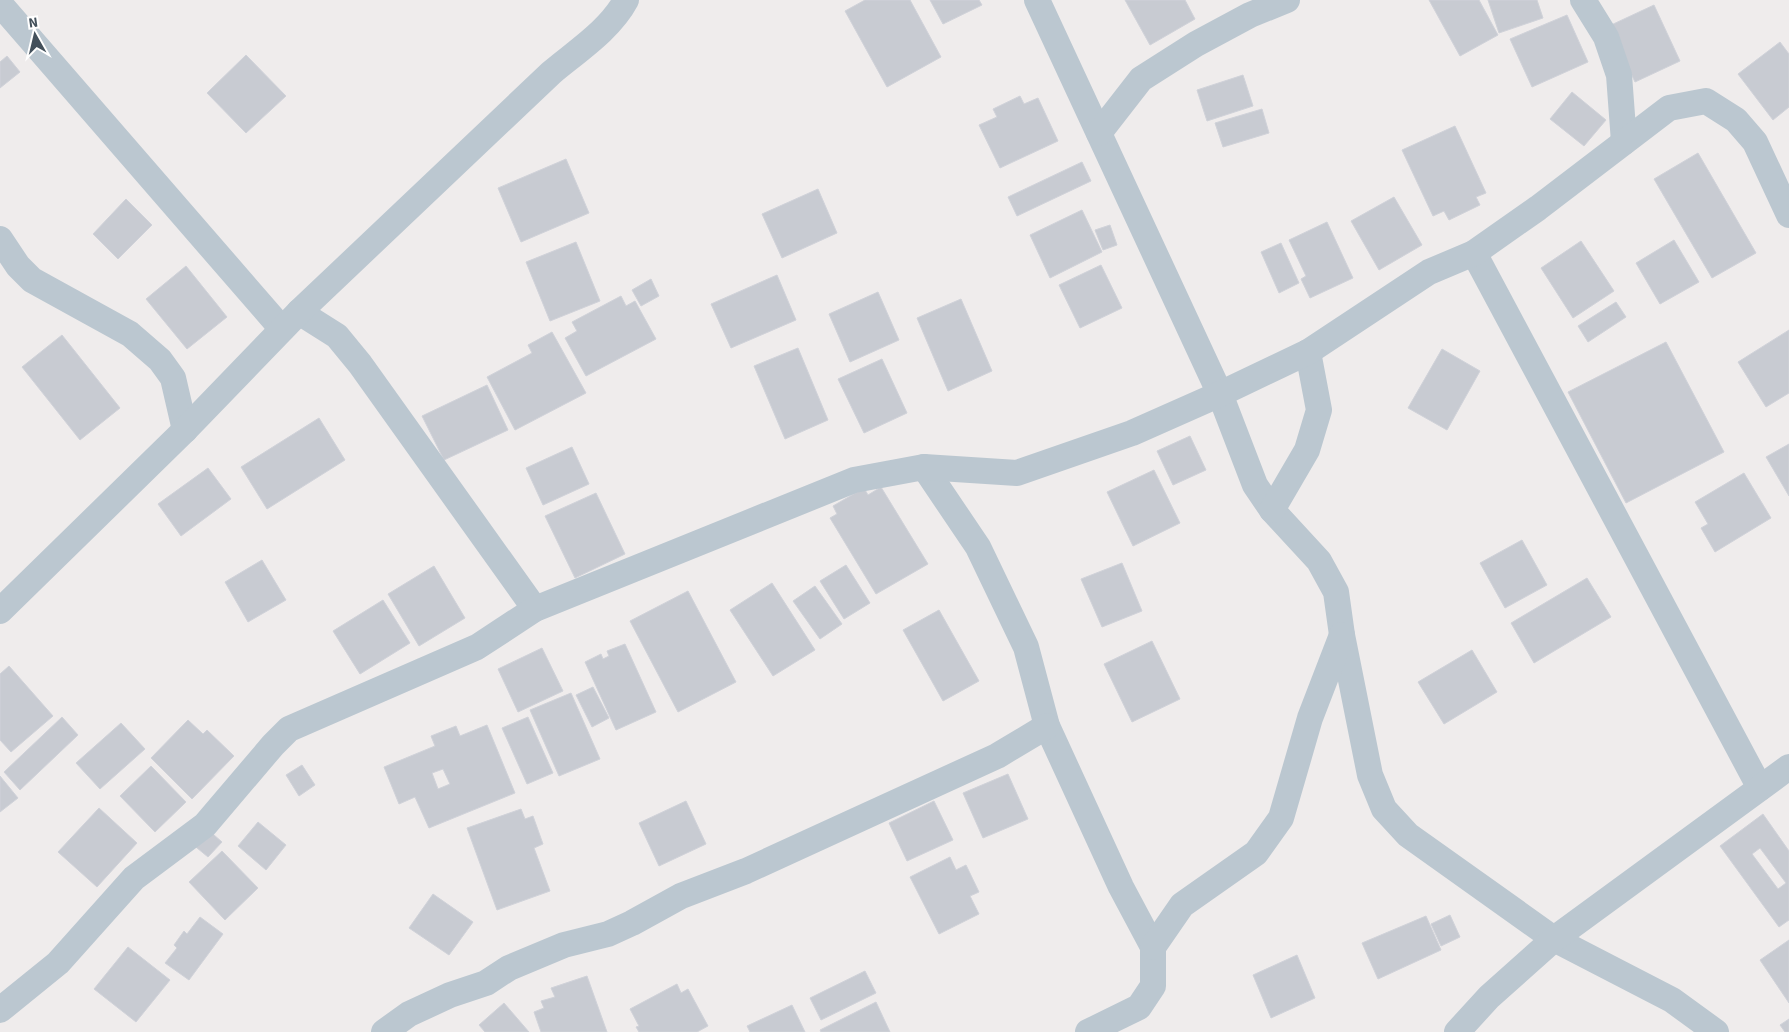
<svg xmlns="http://www.w3.org/2000/svg" width="1789" height="1032" viewBox="0 0 1789 1032" font-family="'Source Sans 3',sans-serif">
	<style>
		.building { fill: #c8cbd2; stroke: #d0d2d9; fill-rule: evenodd }
		.lines { fill: none; stroke-linecap: round; stroke-linejoin: round }
		.street { stroke: #bbc7d0; stroke-width: 26 }
	</style>
	<rect width="100%" height="100%" fill="#efecec"/>
	<!-- building -->
	<g class="building">
		<polygon points="865,0 910,0 941,57 887,87 845,11"/>
		<polygon points="930,0 979,0 982,5 943,24"/>
		<polygon points="1125,0 1185,0 1195,19 1150,45"/>
		<polygon points="1429,0 1479,0 1498,35 1460,56"/>
		<polygon points="1488,0 1537,0 1543,18 1499,33"/>
		<polygon points="1654,5 1680,61 1635,82 1609,26"/>
		<polygon points="1567,15 1588,62 1532,87 1510,39"/>
		<polygon points="1780,42 1789,54 1789,107 1773,120 1738,74"/>
		<polygon points="246,55 286,96 246,133 207,93"/>
		<polygon points="7,56 20,72 0,88 0,62"/>
		<polygon points="1243,75 1253,106 1207,121 1197,90"/>
		<polygon points="1572,92 1606,120 1584,146 1550,119"/>
		<polygon points="1020,96 1024,104 1038,98 1058,141 1000,168 979,125 997,117 993,109"/>
		<polygon points="1262,109 1269,133 1223,147 1215,123"/>
		<polygon points="1455,126 1486,193 1476,197 1480,205 1449,220 1444,211 1433,216 1402,150"/>
		<polygon points="1698,153 1756,253 1712,278 1654,179"/>
		<polygon points="566,159 589,213 521,242 498,188"/>
		<polygon points="1082,162 1091,181 1017,216 1008,197"/>
		<polygon points="818,189 837,233 782,258 762,214"/>
		<polygon points="1394,197 1422,245 1379,270 1351,221"/>
		<polygon points="126,199 152,225 118,259 93,234"/>
		<polygon points="1082,210 1102,252 1050,278 1030,235"/>
		<polygon points="1327,222 1353,278 1310,298 1301,279 1306,276 1289,240"/>
		<polygon points="1110,225 1117,245 1103,250 1095,230"/>
		<polygon points="1674,240 1699,282 1660,304 1636,263"/>
		<polygon points="1581,241 1614,291 1573,318 1541,268"/>
		<polygon points="576,242 600,301 550,321 526,262"/>
		<polygon points="1281,243 1299,283 1279,293 1261,252"/>
		<polygon points="1101,265 1122,308 1080,328 1059,285"/>
		<polygon points="186,266 227,317 187,349 146,299"/>
		<polygon points="777,275 796,320 731,348 711,304"/>
		<polygon points="651,279 659,296 641,306 632,290"/>
		<polygon points="878,292 899,340 850,362 829,314"/>
		<polygon points="621,296 626,306 635,301 656,339 586,376 565,338 577,331 572,322"/>
		<polygon points="961,299 992,371 948,391 917,318"/>
		<polygon points="1616,302 1626,317 1588,342 1578,326"/>
		<polygon points="1789,330 1789,393 1766,407 1738,362"/>
		<polygon points="552,332 586,393 515,430 487,377 532,353 528,345"/>
		<polygon points="62,335 120,408 80,440 22,367"/>
		<polygon points="1666,342 1724,452 1626,503 1568,392"/>
		<polygon points="798,348 828,420 785,439 754,366"/>
		<polygon points="1442,349 1480,371 1447,430 1408,408"/>
		<polygon points="882,359 907,413 864,433 838,379"/>
		<polygon points="487,385 508,430 444,460 422,416"/>
		<polygon points="319,418 345,460 267,509 241,467"/>
		<polygon points="1190,436 1206,470 1173,485 1157,451"/>
		<polygon points="1789,444 1789,496 1766,457"/>
		<polygon points="572,447 589,484 543,505 526,468"/>
		<polygon points="208,468 231,499 181,536 158,504"/>
		<polygon points="1154,470 1180,523 1133,546 1107,492"/>
		<polygon points="1744,473 1771,518 1715,552 1701,528 1708,524 1695,502"/>
		<polygon points="881,487 928,564 876,594 830,518 837,514 833,506 864,488 868,495"/>
		<polygon points="596,493 625,554 575,578 545,516"/>
		<polygon points="1522,540 1547,585 1505,608 1480,563"/>
		<polygon points="262,560 286,600 248,622 225,582"/>
		<polygon points="1122,563 1142,611 1102,627 1081,579"/>
		<polygon points="846,565 870,603 844,619 820,581"/>
		<polygon points="434,566 465,618 419,646 388,594"/>
		<polygon points="1587,578 1611,617 1534,663 1511,623"/>
		<polygon points="772,583 815,650 773,676 730,610"/>
		<polygon points="815,586 842,624 820,639 793,601"/>
		<polygon points="688,591 736,682 678,712 630,621"/>
		<polygon points="383,600 410,643 360,674 333,631"/>
		<polygon points="939,610 979,681 943,701 903,630"/>
		<polygon points="1152,641 1180,699 1132,722 1104,664"/>
		<polygon points="625,644 656,712 616,730 585,662 601,654 603,659 609,656 607,651"/>
		<polygon points="542,648 563,691 518,712 498,669"/>
		<polygon points="1472,650 1497,692 1444,724 1418,682"/>
		<polygon points="9,666 53,716 11,752 0,740 0,674"/>
		<polygon points="593,687 609,718 592,727 576,695"/>
		<polygon points="571,693 600,759 559,776 530,710"/>
		<polygon points="62,717 78,735 20,790 4,772"/>
		<polygon points="528,717 553,773 527,784 502,728"/>
		<polygon points="188,720 203,734 207,730 234,756 192,799 151,758"/>
		<polygon points="121,723 145,749 100,789 76,763"/>
		<path d="M 487,725 L 515,793 L 429,828 L 415,797 L 399,804 L 384,767 L 435,746 L 431,736 L 456,726 L 460,736 ZM 443,769 L 450,784 L 438,789 L 432,773 Z"/>
		<polygon points="302,765 315,785 299,796 286,775"/>
		<polygon points="151,766 186,802 155,832 120,796"/>
		<polygon points="1008,774 1028,819 983,838 963,793"/>
		<polygon points="0,776 18,798 0,812"/>
		<polygon points="686,801 706,844 659,866 639,823"/>
		<polygon points="934,801 953,840 907,861 889,823"/>
		<polygon points="99,808 137,843 97,887 58,852"/>
		<polygon points="521,809 525,819 533,816 543,844 534,848 550,891 497,910 467,828"/>
		<path d="M 1763,814 L 1789,851 L 1789,920 L 1779,927 L 1720,846 ZM 1760,848 L 1786,883 L 1778,889 L 1752,854 Z"/>
		<polygon points="258,822 286,845 266,870 238,846"/>
		<polygon points="205,827 222,842 208,857 191,843"/>
		<polygon points="222,851 258,888 225,920 189,882"/>
		<polygon points="950,857 956,870 966,865 979,892 970,896 979,914 939,934 910,877"/>
		<polygon points="433,894 473,922 449,955 409,928"/>
		<polygon points="1450,915 1460,937 1441,946 1431,924"/>
		<polygon points="1426,916 1441,950 1378,979 1362,943"/>
		<polygon points="200,917 223,934 189,980 165,963 177,948 174,945 184,931 187,934"/>
		<polygon points="1789,940 1789,1003 1760,960"/>
		<polygon points="128,947 170,980 136,1022 94,989"/>
		<polygon points="1297,955 1315,998 1271,1018 1253,975"/>
		<polygon points="865,971 876,993 821,1020 810,998"/>
		<polygon points="587,976 607,1032 541,1032 534,1012 544,1008 541,1001 555,997 551,988"/>
		<polygon points="677,984 681,993 688,989 708,1026 697,1032 639,1032 636,1027 639,1026 630,1009"/>
		<polygon points="876,1002 890,1032 821,1032 820,1030"/>
		<polygon points="504,1003 529,1032 485,1032 479,1025"/>
		<polygon points="792,1005 805,1032 750,1032 747,1026"/>
		<polygon points="1789,1019 1789,1032 1785,1032 1780,1025"/>
	</g>
	<g class="lines">
		<!-- street -->
		<g class="street">
			<polyline points="1037,0 1220,394 1255,485 1272,510 1319,561 1336,592 1342,635 1370,775 1384,809 1408,835 1554,939 1672,1000 1716,1032"/>
			<polyline points="1583,0 1606,37 1619,75 1624,142"/>
			<polyline points="0,4 282,329"/>
			<polyline points="1099,133 1141,79 1196,44 1250,15 1287,0"/>
			<polyline points="0,239 18,266 32,280 130,334 160,360 173,378 185,430"/>
			<polyline points="1474,253 1760,788"/>
			<polyline points="299,312 337,336 360,364 535,609"/>
			<polyline points="924,467 978,547 1026,647 1047,726 1121,887 1153,947 1153,986 1139,1007 1088,1032"/>
			<polyline points="1272,510 1307,450 1319,410 1308,352"/>
			<path d="M 0,611 L 185,430 L 299,312 L 551,73 C 577,51 610,30 626,0"/>
			<polyline points="1153,947 1182,905 1256,853 1281,818 1310,718 1342,635"/>
			<polyline points="0,1010 58,963 134,878 205,825 273,745 289,729 477,647 535,609 854,480 924,467 1017,473 1132,433 1220,394 1308,352 1429,272 1474,253 1538,208 1669,108 1706,101 1736,120 1755,142 1789,215"/>
			<polyline points="384,1032 409,1014 450,995 486,983 509,968 564,945 608,934 632,923 681,896 746,871 997,756 1047,726"/>
			<polyline points="1457,1032 1489,997 1554,939 1789,767"/>
		</g>
	</g>
	<!-- north arrow -->
	<g transform="translate(35 35) rotate(352)" stroke="#ffffff" stroke-width="4" paint-order="stroke">
	<path d="M0-4L9 19L0 12L-9 19Z" fill="#43505b"/>
	<text y="-8" font-size="14" font-weight="bold" text-anchor="middle" fill="#43505b">N</text>
	</g>
</svg>
